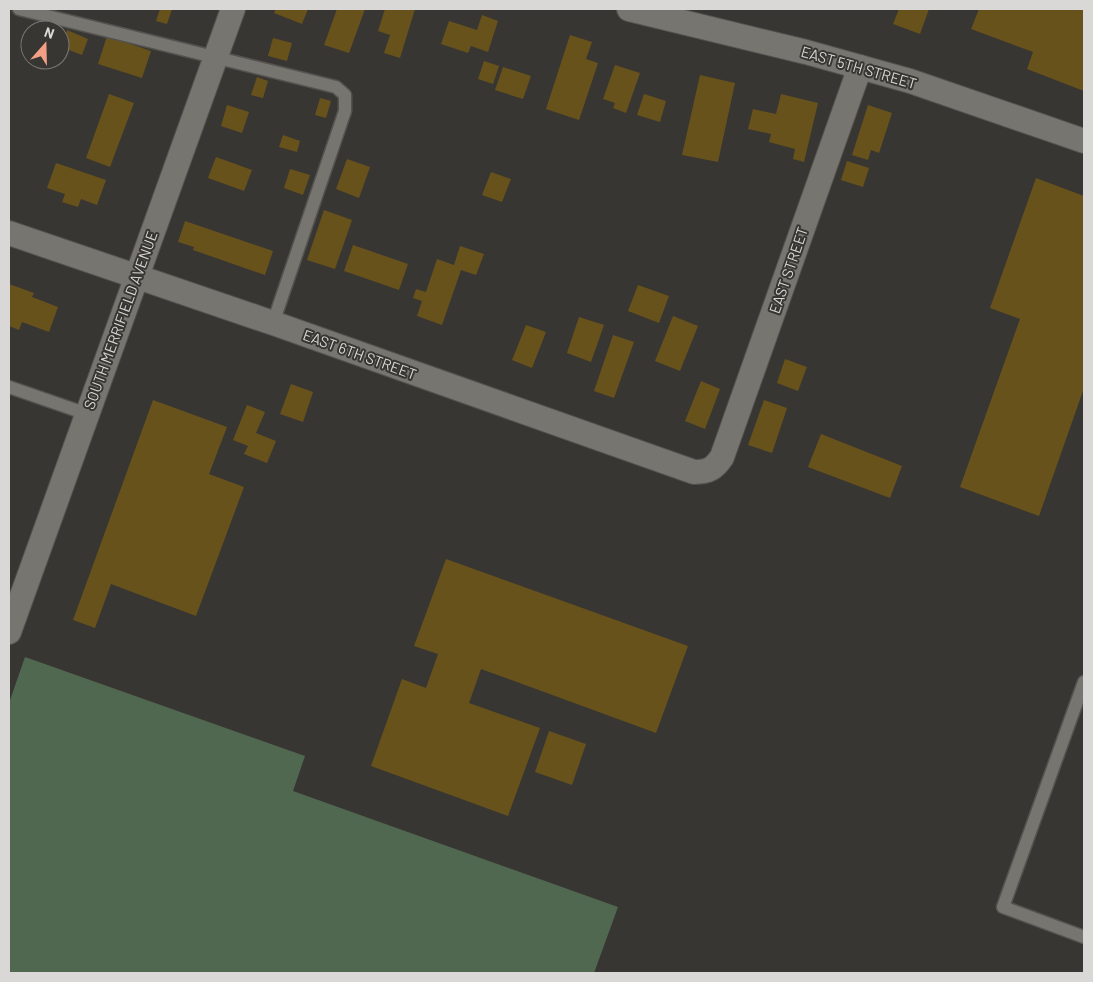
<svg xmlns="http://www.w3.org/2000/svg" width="1093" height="982" viewBox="0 0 1093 982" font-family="Barlow,sans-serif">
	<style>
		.green { fill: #516850 }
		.building { fill: #68521c }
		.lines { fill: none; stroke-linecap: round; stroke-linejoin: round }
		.service-casing { stroke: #54524f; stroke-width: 15 }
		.minor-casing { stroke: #54524f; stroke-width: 26 }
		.service { stroke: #777570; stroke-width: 12 }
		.minor { stroke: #777570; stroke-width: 24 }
		.labels { text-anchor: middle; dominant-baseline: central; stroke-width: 4; stroke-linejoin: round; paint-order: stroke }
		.street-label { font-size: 15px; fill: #d9d8d6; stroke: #383632 }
	</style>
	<rect width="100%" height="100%" fill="#383632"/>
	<!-- green -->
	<polygon class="green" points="25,657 305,756 293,791 618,907 594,973 9,973 9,703"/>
	<!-- building -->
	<g class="building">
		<polygon points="160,9 172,9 167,24 156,21"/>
		<polygon points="276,9 308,9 302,24 274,13"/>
		<polygon points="337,9 365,9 349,53 324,45"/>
		<polygon points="385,9 415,9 400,58 384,53 390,35 378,31"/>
		<polygon points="899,9 929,9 920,34 893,24"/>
		<polygon points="979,9 1084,9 1084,91 1027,69 1033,52 971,29"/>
		<polygon points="482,15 498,21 488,52 471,46 468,53 441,44 449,21 477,30"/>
		<polygon points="67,30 88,39 82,55 61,47"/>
		<polygon points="570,35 592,42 586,59 598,63 579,120 546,109"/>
		<polygon points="107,36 151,51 142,78 98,64"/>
		<polygon points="273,38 292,43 287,61 268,56"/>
		<polygon points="484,61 499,66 493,84 478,79"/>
		<polygon points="615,65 640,73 626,113 613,108 615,103 603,99"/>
		<polygon points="503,67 531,76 523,99 495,90"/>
		<polygon points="700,75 735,83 718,162 682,155"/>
		<polygon points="257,77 268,81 263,98 251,95"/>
		<polygon points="109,94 134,103 110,167 86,158"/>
		<polygon points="644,94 666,101 660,122 637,115"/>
		<polygon points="781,94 818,103 804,162 793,159 795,149 769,142 771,134 748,129 753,109 776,114"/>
		<polygon points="320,98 331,101 326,118 315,115"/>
		<polygon points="227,105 249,112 242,133 221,126"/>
		<polygon points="868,105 892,113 879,153 871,150 868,160 852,155"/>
		<polygon points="283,135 300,141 297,152 279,147"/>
		<polygon points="216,157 252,170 244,191 208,178"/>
		<polygon points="347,159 370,167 359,198 336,189"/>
		<polygon points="847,161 869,168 863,187 841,180"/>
		<polygon points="56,163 106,180 97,205 81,199 78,207 62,202 65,194 47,188"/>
		<polygon points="290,169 310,175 303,195 284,188"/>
		<polygon points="491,172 511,179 502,202 482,195"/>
		<polygon points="1036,178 1084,196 1084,388 1039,516 960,487 1020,319 990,308"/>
		<polygon points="324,210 352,220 335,269 307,260"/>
		<polygon points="185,221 273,251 265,275 193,250 194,247 178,242"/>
		<polygon points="353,245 408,264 399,290 344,271"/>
		<polygon points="460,246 484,254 476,275 461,270 442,325 417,316 422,301 413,298 416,289 426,292 437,259 454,265"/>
		<polygon points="9,284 34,293 32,297 58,307 49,332 22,322 19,330 9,326"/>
		<polygon points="638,285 669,296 659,323 628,311"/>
		<polygon points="673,316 698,326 680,371 655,361"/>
		<polygon points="579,317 604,325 591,362 567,353"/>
		<polygon points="526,325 546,332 532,368 512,360"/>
		<polygon points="613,335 634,342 614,398 594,391"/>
		<polygon points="785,359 807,367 798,391 777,383"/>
		<polygon points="701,381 720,389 705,429 685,421"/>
		<polygon points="291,384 313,392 303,422 280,414"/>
		<polygon points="153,400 227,427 209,474 244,487 196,616 111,584 95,628 73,620"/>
		<polygon points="764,400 787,408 772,453 748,445"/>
		<polygon points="247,405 265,412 256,433 276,441 267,463 244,454 248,446 233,440"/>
		<polygon points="821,434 902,466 890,498 808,467"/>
		<polygon points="446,559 688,646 656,733 481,669 469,703 540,728 508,816 371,766 402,679 426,688 438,654 414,646"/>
		<polygon points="549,731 586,744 572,785 535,772"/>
	</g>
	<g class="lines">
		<!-- service casing -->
		<g class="service-casing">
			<g id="service">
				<polyline points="19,9 336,87 345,95 345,111 273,323"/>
				<polyline points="9,387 87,414"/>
				<polyline points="1084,682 1003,907 1084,937"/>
			</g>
		</g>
		<!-- minor casing -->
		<g class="minor-casing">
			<g id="minor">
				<polyline points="629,9 806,52 910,81 1084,141"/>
				<path d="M 9,233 L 273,323 L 694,472 C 708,472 714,469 722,457 L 860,67"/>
				<polyline points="9,632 233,9"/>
			</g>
		</g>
		<!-- service -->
		<use href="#service" class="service"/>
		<!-- minor -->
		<use href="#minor" class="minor"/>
	</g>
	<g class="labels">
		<!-- street labels -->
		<g class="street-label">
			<text transform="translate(859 67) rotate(16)">EAST 5TH STREET</text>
			<text transform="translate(788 270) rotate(-71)">EAST STREET</text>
			<text transform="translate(120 320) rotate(-70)">SOUTH MERRIFIELD AVENUE</text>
			<text transform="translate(360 354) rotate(20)">EAST 6TH STREET</text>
		</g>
	</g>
	<!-- border -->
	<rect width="1093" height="982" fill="none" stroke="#d9d8d6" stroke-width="20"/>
	<!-- north arrow -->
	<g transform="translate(45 45) rotate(20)"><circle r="24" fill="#383632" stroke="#787774"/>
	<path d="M0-4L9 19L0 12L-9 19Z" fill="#f39f85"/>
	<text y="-8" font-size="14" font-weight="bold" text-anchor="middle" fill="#d9d8d6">N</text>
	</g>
</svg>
